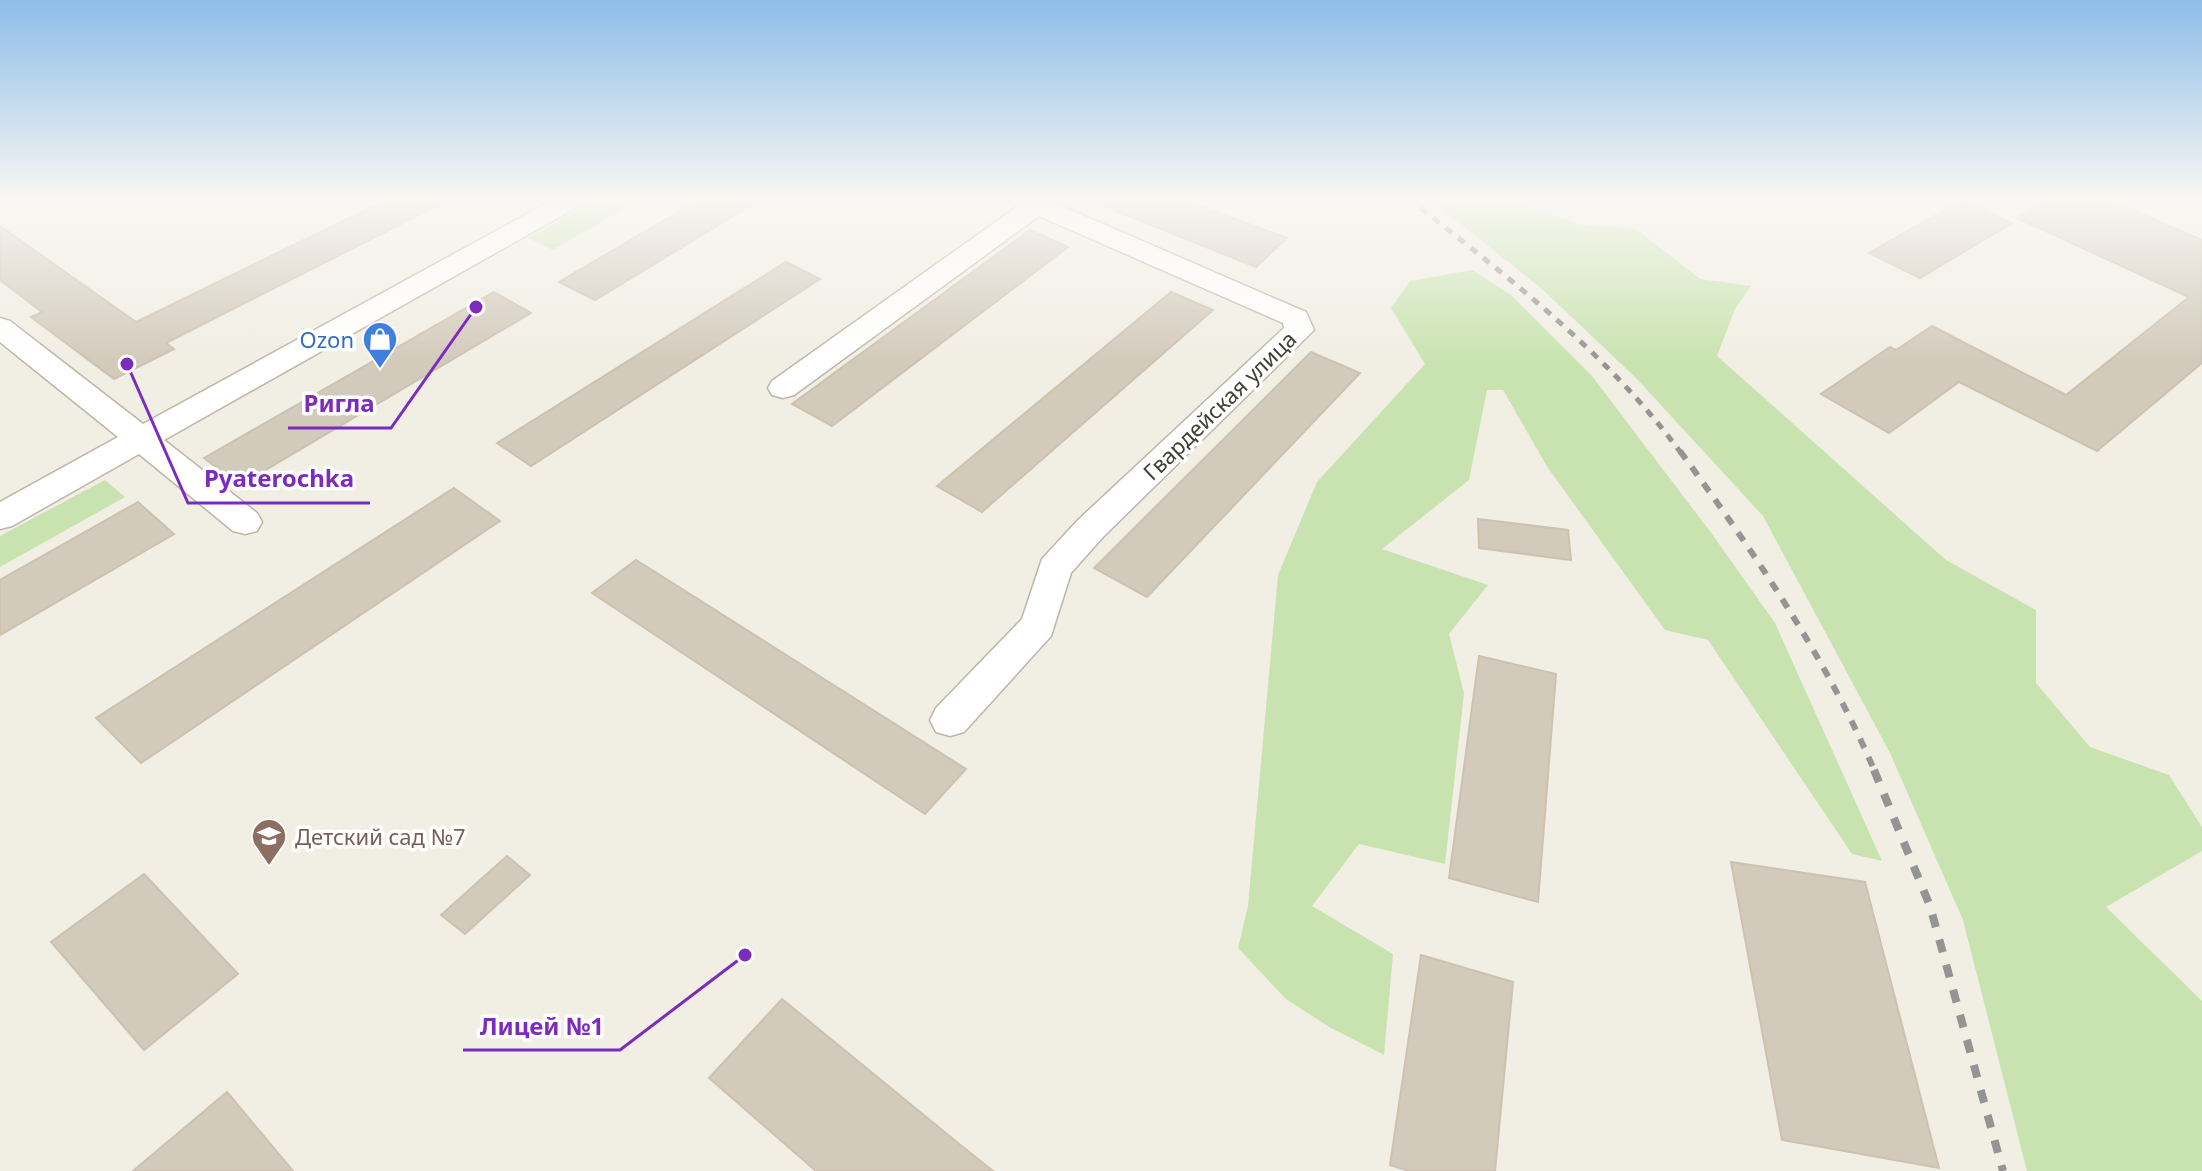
<svg xmlns="http://www.w3.org/2000/svg" width="2202" height="1171" viewBox="0 0 2202 1171" font-family="'Noto Sans',sans-serif">
	<style>
		.green { fill: #c9e3b0 }
		.building { fill: #d2cabb; stroke: #ccc2af; stroke-width: 2 }
		.lines { fill: none; stroke-linecap: round; stroke-linejoin: round }
		.street-casing { stroke: #bbb6a8; stroke-width: 3 }
		.street { fill: #fff; fill-rule: evenodd }
		.rail-far2 { stroke: #949494; stroke-width: 5; stroke-dasharray: 8 8; stroke-linecap: butt }
		.rail-far1 { stroke: #949494; stroke-width: 6; stroke-dasharray: 10 10; stroke-linecap: butt }
		.rail { stroke: #949494; stroke-width: 8; stroke-dasharray: 13 13; stroke-linecap: butt }
		.labels { text-anchor: middle; dominant-baseline: central; stroke-width: 7; stroke-linejoin: round; paint-order: stroke }
		.shop-label { font-size: 22px; fill: #366cbe; stroke: #fff; text-anchor: end }
		.street-label { font-size: 22px; fill: #433e35; stroke: #fff }
		.education-label { font-size: 22px; fill: #785e54; stroke: #fff; text-anchor: start }
		.leader { fill: none; stroke: #7b2cbf; stroke-width: 3 }
		.callout-dot { fill: #7b2cbf; stroke: #fff; stroke-width: 3 }
		.callout-label { font-size: 24px; text-anchor: middle; font-weight: bold; fill: #7b2cbf; stroke: #fff; stroke-width: 7; stroke-linejoin: round; paint-order: stroke }
	</style>
	<rect width="100%" height="100%" fill="#f1eee4"/>
	<!-- green -->
	<g class="green">
		<polygon points="598,198 643,198 553,250 528,238"/>
		<polygon points="1446,198 1507,198 1586,226 1635,228 1700,279 1751,286 1735,309 1717,356 1946,560 2036,610 2036,683 2090,747 2169,775 2202,827 2202,851 2106,907 2202,1001 2202,1171 2027,1171 1963,920 1890,753 1763,516 1636,378 1541,288 1430,200"/>
		<polygon points="1472,270 1511,295 1592,376 1712,534 1775,623 1882,861 1852,854 1708,640 1665,630 1548,468 1503,390 1487,390 1469,480 1382,549 1488,585 1449,634 1464,693 1445,864 1359,844 1312,906 1393,954 1384,1055 1331,1028 1286,999 1238,948 1248,906 1278,575 1317,482 1425,364 1391,308 1410,281"/>
		<polygon points="105,480 125,497 0,567 0,536"/>
	</g>
	<!-- building -->
	<g class="building">
		<polygon points="390,198 452,198 166,343 174,349 114,379 31,317 42,312 0,280 0,226 136,322"/>
		<polygon points="702,198 763,198 595,300 559,282"/>
		<polygon points="1083,198 1178,198 1287,238 1256,267"/>
		<polygon points="2051,198 2105,198 2202,240 2202,363 2097,451 1959,382 1889,433 1821,394 1890,347 1896,350 1932,326 2066,395 2189,297 2017,218"/>
		<polygon points="1962,200 2012,223 1920,278 1869,253"/>
		<polygon points="1030,230 1068,247 832,426 792,404"/>
		<polygon points="786,262 820,279 531,466 497,443"/>
		<polygon points="494,292 531,313 240,485 204,458"/>
		<polygon points="1171,292 1213,310 982,512 937,486"/>
		<polygon points="1311,352 1360,373 1147,597 1094,568"/>
		<polygon points="454,488 500,521 141,763 96,718"/>
		<polygon points="138,502 174,534 0,635 0,580"/>
		<polygon points="1478,519 1568,530 1571,560 1479,548"/>
		<polygon points="636,560 679,587 966,769 925,814 592,593"/>
		<polygon points="1479,656 1556,674 1538,902 1449,878"/>
		<polygon points="507,856 530,875 465,934 441,915"/>
		<polygon points="1731,862 1865,882 1939,1168 1782,1140"/>
		<polygon points="144,874 238,974 144,1050 51,942"/>
		<polygon points="1421,955 1513,982 1495,1171 1409,1171 1390,1165"/>
		<polygon points="782,999 958,1143 993,1171 816,1171 709,1078"/>
		<polygon points="227,1092 293,1171 133,1171"/>
	</g>
	<g class="lines">
		<!-- street casing -->
		<g class="street-casing">
			<g id="street">
				<polygon points="556,198 588,198 584,203 164,440 257,513 262,522 257,531 245,534 233,531 139,454 12,526 0,529 0,502 118,437 0,342 0,318 10,321 143,424"/>
				<polygon points="1008,198 1043,198 1306,312 1314,330 1102,538 1071,573 1051,636 964,732 950,736 936,732 930,720 936,708 1022,619 1042,559 1078,520 1284,328 1283,323 1039,216 794,395 783,398 772,395 768,388 772,381 1018,206"/>
			</g>
		</g>
		<!-- street -->
		<use href="#street" class="street"/>
		<!-- rail-far2 -->
		<path class="rail-far2" d="M 1408,198 C 1505,275 1607,352 1681,453"/>
		<!-- rail-far1 -->
		<path class="rail-far1" d="M 1680,451 C 1753,551 1826,657 1875,772"/>
		<!-- rail -->
		<polyline class="rail" points="1874,770 1930,906 2003,1171"/>
	</g>
	<!-- sky -->
	<linearGradient id="sky" x2="0" y2="1"><stop stop-color="#8dbde9"/><stop offset="0.55" stop-color="#f9f7f3"/><stop offset="1" stop-color="#f9f7f3" stop-opacity="0"/></linearGradient>
	<rect width="2202" height="362" fill="url(#sky)"/>
	<!-- icons -->
	<defs>
		<g id="shop-pin" transform="scale(1.8)"><path d="M0 17L-7.5 6A9.5 9.5 0 1 1 7.5 6Z" fill="#3f7fe0" stroke="#fff"/><path d="M-5-2.5h2.3a2.7 3.5 0 0 1 5.4 0H5L5.5 6h-11ZM-1.5-2.5h3a1.5 2.3 0 0 0-3 0Z" fill="#fff"/></g>
		<g id="school-pin" transform="scale(1.8)"><path d="M0 17L-7.5 6A9.5 9.5 0 1 1 7.5 6Z" fill="#8d6e63" stroke="#fff"/><path d="M0-5L7-2L0 1L-7-2ZM-4 1L0 2.5L4 1V4Q0 6-4 4Z" fill="#fff"/></g>
	</defs>
	<g fill-rule="evenodd">
		<use href="#shop-pin" x="380" y="339"/>
		<use href="#school-pin" x="269" y="836"/>
	</g>
	<g class="labels">
		<!-- shop labels -->
		<g class="shop-label">
			<text x="354" y="339">Ozon</text>
		</g>
		<!-- street labels -->
		<g class="street-label">
			<text transform="translate(1219 405) rotate(-44)">Гвардейская улица</text>
		</g>
		<!-- education labels -->
		<g class="education-label">
			<text x="295" y="836">Детский сад №7</text>
		</g>
	</g>
	<!-- callouts -->
	<path class="leader" d="M476 307L391 428H288M127 364L188 503H370M745 955L620 1050H463"/>
	<g class="callout-dot">
		<circle cx="476" cy="307" r="8"/>
		<circle cx="127" cy="364" r="8"/>
		<circle cx="745" cy="955" r="8"/>
	</g>
	<g class="callout-label">
		<text x="339" y="412">Ригла</text>
		<text x="279" y="487">Pyaterochka</text>
		<text x="542" y="1035">Лицей №1</text>
	</g>
</svg>
